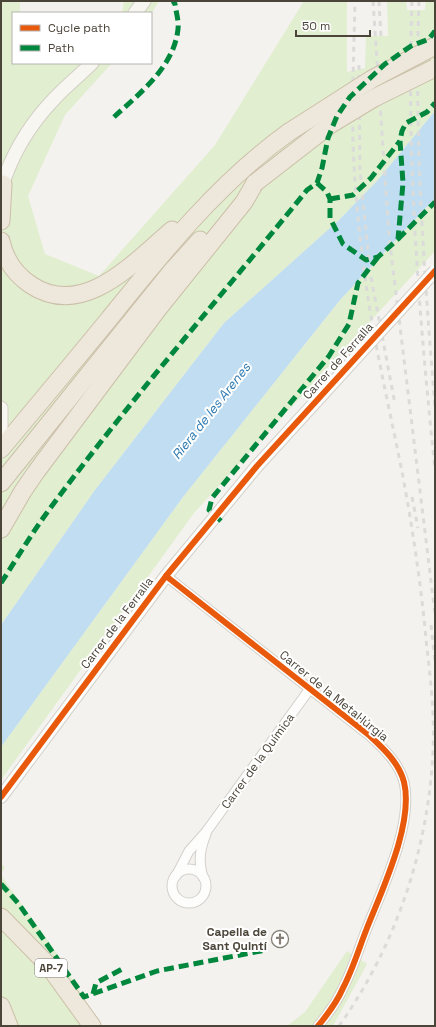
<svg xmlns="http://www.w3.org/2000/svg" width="436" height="1027" viewBox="0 0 436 1027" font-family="'Space Grotesk',sans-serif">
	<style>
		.green { fill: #e1eecf }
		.water { fill: #c0ddf1 }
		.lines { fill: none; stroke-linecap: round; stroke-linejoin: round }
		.minor-casing { stroke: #d2d0cb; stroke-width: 11 }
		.tertiary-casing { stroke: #d2d0cb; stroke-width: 14 }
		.secondary-casing { stroke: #d3cfc5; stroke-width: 15 }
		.motorway-casing { stroke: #ccbfa9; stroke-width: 19 }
		.minor { stroke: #fdfdfc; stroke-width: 9 }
		.tertiary { stroke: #fdfdfc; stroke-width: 12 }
		.secondary { stroke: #f7f6f1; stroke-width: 13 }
		.motorway { stroke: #ede8db; stroke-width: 17 }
		.rail { stroke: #dbdbda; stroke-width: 3; stroke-dasharray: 5 5; stroke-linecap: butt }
		.tertiary-bridge-casing { stroke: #d2d0cb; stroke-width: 14; stroke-linecap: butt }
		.motorway-bridge-casing { stroke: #ccbfa9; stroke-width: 19; stroke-linecap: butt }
		.tertiary-bridge { stroke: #fdfdfc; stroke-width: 12 }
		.motorway-bridge { stroke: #ede8db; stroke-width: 17 }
		.quiet { stroke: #00873e; stroke-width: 5; stroke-dasharray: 10 5; stroke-linecap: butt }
		.cycleway-casing { stroke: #fff; stroke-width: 8 }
		.cycleway { stroke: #e8590c; stroke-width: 6 }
		.labels { text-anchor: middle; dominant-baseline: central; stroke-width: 4; stroke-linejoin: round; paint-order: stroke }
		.shield { fill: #fff; stroke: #817c74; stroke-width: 1 }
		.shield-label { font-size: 11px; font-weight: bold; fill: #4b4439 }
		.street-label { font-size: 12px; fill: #4b4439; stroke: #fff }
		.poi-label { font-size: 12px; font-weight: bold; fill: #4b4439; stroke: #fff; text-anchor: end }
		.water-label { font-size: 13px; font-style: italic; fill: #2e7ab2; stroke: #fff }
	</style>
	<rect width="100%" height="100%" fill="#f4f2ee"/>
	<!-- green -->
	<g class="green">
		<polygon points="1,1 20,1 20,13 13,13 13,63 112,63 65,115 28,196 45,254 99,276 215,145 304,1 347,1 347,72 365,68 366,36 388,36 387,1 406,1 407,10 425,10 426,1 435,1 435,111 377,181 339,220 224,323 95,490 1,625"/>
		<polygon points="124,1 159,1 151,14 122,13"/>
		<polygon points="435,198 435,251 194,513 1,780 1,747 183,497 340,300"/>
		<polygon points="1,864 5,867 1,874 3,878 56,952 101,1026 1,1026"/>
		<polygon points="347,951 367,964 333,1026 287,1026 305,1012"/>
	</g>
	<!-- water -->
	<polygon class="water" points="435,111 435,198 340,300 183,497 1,747 1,625 95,490 224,323 339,220 377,181"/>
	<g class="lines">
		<!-- minor casing -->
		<g class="minor-casing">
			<g id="minor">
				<path d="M 166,576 L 370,736 C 384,749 399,763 404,782 C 414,823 382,890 367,928 C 359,948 353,969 343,988 C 337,1002 328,1014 318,1026"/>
				<circle cx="189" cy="886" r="17"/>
				<polyline points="176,876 189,851 206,832 309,690"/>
				<path d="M 203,877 C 198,861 200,849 206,834"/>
			</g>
		</g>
		<!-- tertiary casing -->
		<g class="tertiary-casing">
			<polyline id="tertiary" points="1,797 166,576 257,466"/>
		</g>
		<!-- secondary casing -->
		<g class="secondary-casing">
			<g id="secondary">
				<polyline points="135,13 144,1"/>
				<path d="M 1,189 C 11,156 30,124 54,99 C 66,86 80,75 92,63"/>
				<polyline points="1,408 1,440"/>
			</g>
		</g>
		<!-- motorway casing -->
		<g class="motorway-casing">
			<g id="motorway">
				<polyline points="1,221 3,184"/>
				<path d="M 1,241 C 5,260 16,275 31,285 C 84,320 135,261 172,230"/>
				<path d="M 1,449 C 37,406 73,363 109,319 C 163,252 218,183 289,132"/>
				<polyline points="1,483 171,272 200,240"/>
				<polyline points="1,529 23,491 36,472 158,309 244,202 255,183"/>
				<polyline points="1,917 48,965 92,1026"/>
				<polyline points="1,1006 9,1026"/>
			</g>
		</g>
		<!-- minor -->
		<use href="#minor" class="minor"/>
		<!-- tertiary -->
		<use href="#tertiary" class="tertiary"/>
		<!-- secondary -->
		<use href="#secondary" class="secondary"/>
		<!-- motorway -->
		<use href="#motorway" class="motorway"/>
		<!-- rail -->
		<g class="rail">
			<polyline points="373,1 389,236 435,614"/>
			<polyline points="379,1 381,37"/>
			<path d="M 412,1 C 406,157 419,315 435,470"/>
			<path d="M 419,1 C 414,137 424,272 435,407"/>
			<polyline points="359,65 360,171 369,261"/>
			<polyline points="371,277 395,404"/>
			<polyline points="412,497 418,528"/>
			<polyline points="431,625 435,661"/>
			<path d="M 339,1026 C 396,946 429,847 433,750 C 435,713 430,676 426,639 C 421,585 413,531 403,477 C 391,415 376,353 367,291 C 360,240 354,189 353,138 C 352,92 354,47 355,1"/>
		</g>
		<!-- tertiary-bridge casing -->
		<g class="tertiary-bridge-casing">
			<polyline id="tertiary-bridge" points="257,466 435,271"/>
		</g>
		<!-- motorway-bridge casing -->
		<g class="motorway-bridge-casing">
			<g id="motorway-bridge">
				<polyline points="289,132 372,79 435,46"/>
				<polyline points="255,183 331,124 374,98 435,68"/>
			</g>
		</g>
		<!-- tertiary-bridge -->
		<use href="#tertiary-bridge" class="tertiary-bridge"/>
		<!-- motorway-bridge -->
		<use href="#motorway-bridge" class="motorway-bridge"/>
		<!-- quiet -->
		<g class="quiet">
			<path d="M 114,117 C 140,93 174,67 178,29 C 179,21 176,12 175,4 L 173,1"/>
			<polyline points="317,183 327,192 330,199 330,218 343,244 366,260 378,257 398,239 403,183 400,141 402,131 406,123 427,112 435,103"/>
			<polyline points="330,199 353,195 371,178 400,141"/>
			<polyline points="398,239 435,202"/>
			<polyline points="221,521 209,510 212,498 329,356 349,324 358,283 378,257"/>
			<path d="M 1,583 C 16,560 30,536 46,514 C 128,402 220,298 307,190 L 317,183 L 322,168 L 328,138 L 337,116 L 350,97 L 385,64 L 411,46 L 429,39 L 435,31"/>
			<polyline points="1,884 18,903 84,997 157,971 266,950"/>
			<polyline points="93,994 96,983 124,968"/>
		</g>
		<!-- cycleway casing -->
		<g class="cycleway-casing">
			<g id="cycleway">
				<path d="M 166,576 L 370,736 C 384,749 399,763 404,782 C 414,823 382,890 367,928 C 359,948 353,969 343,988 C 337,1002 328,1014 318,1026"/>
				<polyline points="1,797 166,576 257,466 435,271"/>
			</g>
		</g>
		<!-- cycleway -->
		<use href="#cycleway" class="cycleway"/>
	</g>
	<!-- icons -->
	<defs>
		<g id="church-ring" transform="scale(0.9)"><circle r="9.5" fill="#fff" stroke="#868178" stroke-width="1.5"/><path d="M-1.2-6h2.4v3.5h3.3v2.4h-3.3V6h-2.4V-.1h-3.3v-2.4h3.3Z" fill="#868178"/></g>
	</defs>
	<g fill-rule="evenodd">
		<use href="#church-ring" x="280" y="939"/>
	</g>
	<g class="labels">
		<!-- shield labels -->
		<rect class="shield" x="35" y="959" width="32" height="18" rx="3"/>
		<g class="shield-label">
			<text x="51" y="968">AP-7</text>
		</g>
		<!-- street labels -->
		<g class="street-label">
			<text transform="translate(338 361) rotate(-48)">Carrer de Ferralla</text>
			<text transform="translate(117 623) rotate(-53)">Carrer de la Ferralla</text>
			<text transform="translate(334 696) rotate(39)">Carrer de la Metal·lúrgia</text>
			<text transform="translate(258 761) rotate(-54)">Carrer de la Química</text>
		</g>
		<!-- poi labels -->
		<g class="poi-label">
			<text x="267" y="932">Capella de<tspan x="267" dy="14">Sant Quintí</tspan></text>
		</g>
		<!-- water labels -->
		<g class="water-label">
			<text transform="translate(211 411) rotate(-52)">Riera de les Arenes</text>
		</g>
	</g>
	<!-- border -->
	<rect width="436" height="1027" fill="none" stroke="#4b4439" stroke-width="4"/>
	<!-- legend -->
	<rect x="12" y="12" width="140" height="52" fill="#ffffff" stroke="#b7b4b0"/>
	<rect x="20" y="25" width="20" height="6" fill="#e8590c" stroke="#b7b4b0"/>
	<text x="48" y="32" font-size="12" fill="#4b4439">Cycle path</text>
	<rect x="20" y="45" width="20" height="6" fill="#00873e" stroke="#b7b4b0"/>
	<text x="48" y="52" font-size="12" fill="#4b4439">Path</text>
	<!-- scale -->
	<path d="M296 30v6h74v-6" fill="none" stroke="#4b4439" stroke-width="2"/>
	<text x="302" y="30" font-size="12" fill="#4b4439" stroke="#ffffff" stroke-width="3" paint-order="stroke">50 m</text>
</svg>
